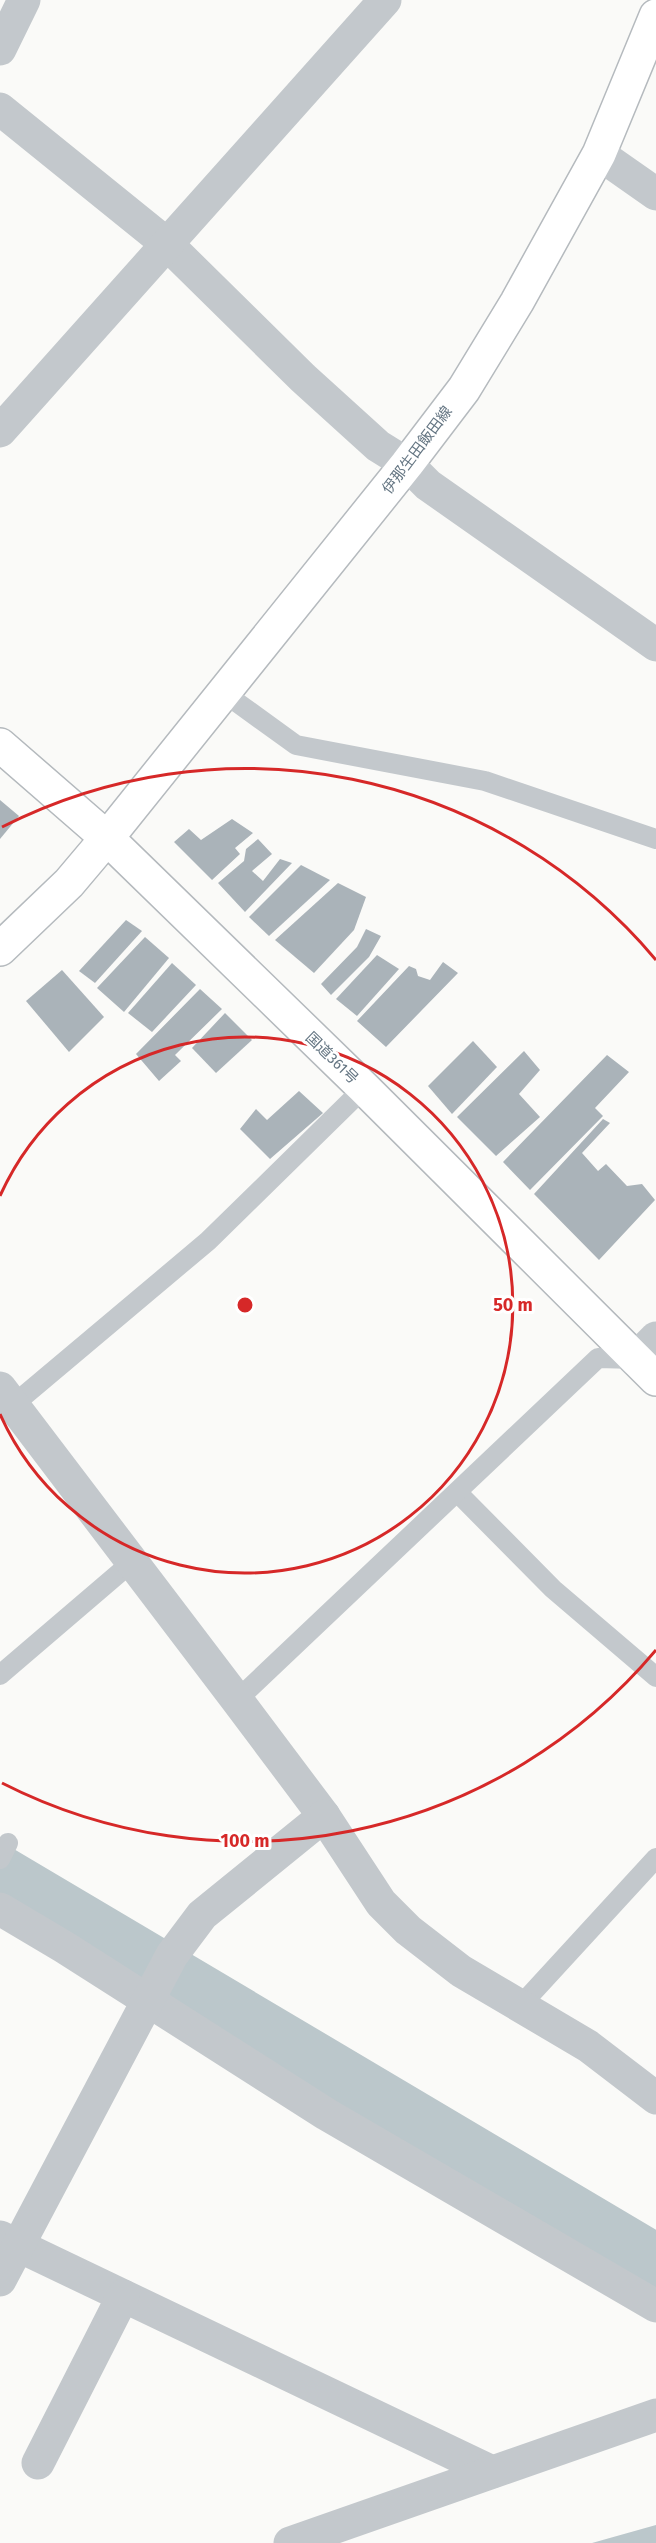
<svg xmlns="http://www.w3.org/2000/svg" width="656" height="2543" viewBox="0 0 656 2543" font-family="'Fira Sans','Noto Sans JP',sans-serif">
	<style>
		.water { fill: #bbc7cb }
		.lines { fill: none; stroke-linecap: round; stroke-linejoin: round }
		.river { stroke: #bbc7cb; stroke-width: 64 }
		.building { fill: #aab3b9 }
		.primary-casing { stroke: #b5babe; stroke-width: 36 }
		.trunk-casing { stroke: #b4b9bd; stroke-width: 36 }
		.service { stroke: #c3c8cc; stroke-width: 20 }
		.minor { stroke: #c3c8cc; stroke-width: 33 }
		.tertiary { stroke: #c3c8cc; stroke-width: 33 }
		.primary { stroke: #fff; stroke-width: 33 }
		.trunk { stroke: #fff; stroke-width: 33 }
		.ring { fill: none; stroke: #d62828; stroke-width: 3 }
		.labels { text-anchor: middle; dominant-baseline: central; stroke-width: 6; stroke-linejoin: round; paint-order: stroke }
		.street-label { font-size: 15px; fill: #657683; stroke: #fff }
		.centre { fill: #d62828; stroke: #fff; stroke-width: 3 }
		.ring-label { font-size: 18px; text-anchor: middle; font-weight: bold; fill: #d62828; stroke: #fff; stroke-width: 6; stroke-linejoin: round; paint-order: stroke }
	</style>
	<rect width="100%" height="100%" fill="#fafaf8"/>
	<!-- water -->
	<polygon class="water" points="656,2525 656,2543 592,2543"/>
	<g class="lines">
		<!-- river -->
		<polyline class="river" points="0,1878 656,2267"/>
	</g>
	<!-- building -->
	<g class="building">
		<polygon points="0,800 19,816 0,839"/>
		<polygon points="232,819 253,833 235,848 240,854 212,880 174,842 189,829 201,840"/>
		<polygon points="258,839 272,854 252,871 263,881 280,859 292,863 245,912 218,883 244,861 246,849"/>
		<polygon points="301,865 330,880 269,936 249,917"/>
		<polygon points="338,883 366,897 354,930 314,973 275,940"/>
		<polygon points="126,920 142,931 95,983 79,971"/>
		<polygon points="366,929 381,936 369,957 331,995 321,984 357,947"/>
		<polygon points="145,937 169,958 124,1012 97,988"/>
		<polygon points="377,955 399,969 357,1016 336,999"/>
		<polygon points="443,962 458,973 386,1047 357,1021 409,966 416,969 418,976 430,980"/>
		<polygon points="172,963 196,985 152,1032 128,1013"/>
		<polygon points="62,970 104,1017 69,1052 26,1001"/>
		<polygon points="200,989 222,1009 175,1055 181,1061 159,1081 136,1054"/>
		<polygon points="225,1013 252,1040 216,1073 192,1048"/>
		<polygon points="473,1041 497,1067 452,1114 428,1086"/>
		<polygon points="524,1051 540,1070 519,1094 540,1117 496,1156 457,1117"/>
		<polygon points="607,1055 629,1072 595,1108 603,1116 530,1190 503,1162"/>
		<polygon points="299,1091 323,1113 270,1159 240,1129 256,1109 267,1120"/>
		<polygon points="603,1119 610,1123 582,1153 598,1171 606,1164 627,1186 642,1184 655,1200 599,1260 534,1194"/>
	</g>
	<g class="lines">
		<!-- primary casing -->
		<g class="primary-casing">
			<polyline id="primary" points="0,949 69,883 107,838 407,464 464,389 517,302 599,154 656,16"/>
		</g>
		<!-- trunk casing -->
		<g class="trunk-casing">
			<polyline id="trunk" points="0,745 107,838 364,1088 656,1379"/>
		</g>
		<!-- service -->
		<g class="service">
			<polyline points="224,693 296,745 485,781 656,839"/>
			<polyline points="13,1405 208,1241 364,1088"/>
			<polyline points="457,1492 553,1589 656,1677"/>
			<polyline points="0,1675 132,1562"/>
			<polyline points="237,1700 598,1358 635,1359"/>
			<polyline points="0,1859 8,1843"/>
			<polyline points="521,2005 656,1858"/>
		</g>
		<!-- minor -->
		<g class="minor">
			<polyline points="0,49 24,0"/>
			<polyline points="0,109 167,244 303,378 378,446 407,464 428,485 656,645"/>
			<polyline points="599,154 656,194"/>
			<polyline points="0,431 385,0"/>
			<polyline points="0,1388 237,1700 324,1816 381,1903 408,1930 461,1971 588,2046 656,2098"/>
			<polyline points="0,1909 64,1947 326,2114 656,2306"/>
			<polyline points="0,2237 492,2472"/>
			<polyline points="0,2280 172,1955 202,1915 324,1816"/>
			<polyline points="38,2463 123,2296"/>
			<polyline points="290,2543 656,2415"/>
		</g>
		<!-- tertiary -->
		<polyline class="tertiary" points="635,1359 656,1338"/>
		<!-- primary -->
		<use href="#primary" class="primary"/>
		<!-- trunk -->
		<use href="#trunk" class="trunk"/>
	</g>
	<!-- distance rings -->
	<g class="ring">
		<path d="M0 1196A268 268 0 1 1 0 1414"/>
		<path d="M656 1650A536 536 0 0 1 2 1783M2 827A536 536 0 0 1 656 960"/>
	</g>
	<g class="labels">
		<!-- street labels -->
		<g class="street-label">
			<text transform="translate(417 450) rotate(-53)">伊那生田飯田線</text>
			<text transform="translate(332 1058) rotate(44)">国道361号</text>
		</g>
	</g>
	<circle cx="245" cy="1305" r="9" class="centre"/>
	<g class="ring-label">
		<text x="513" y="1311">50 m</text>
		<text x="245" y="1847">100 m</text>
	</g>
</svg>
